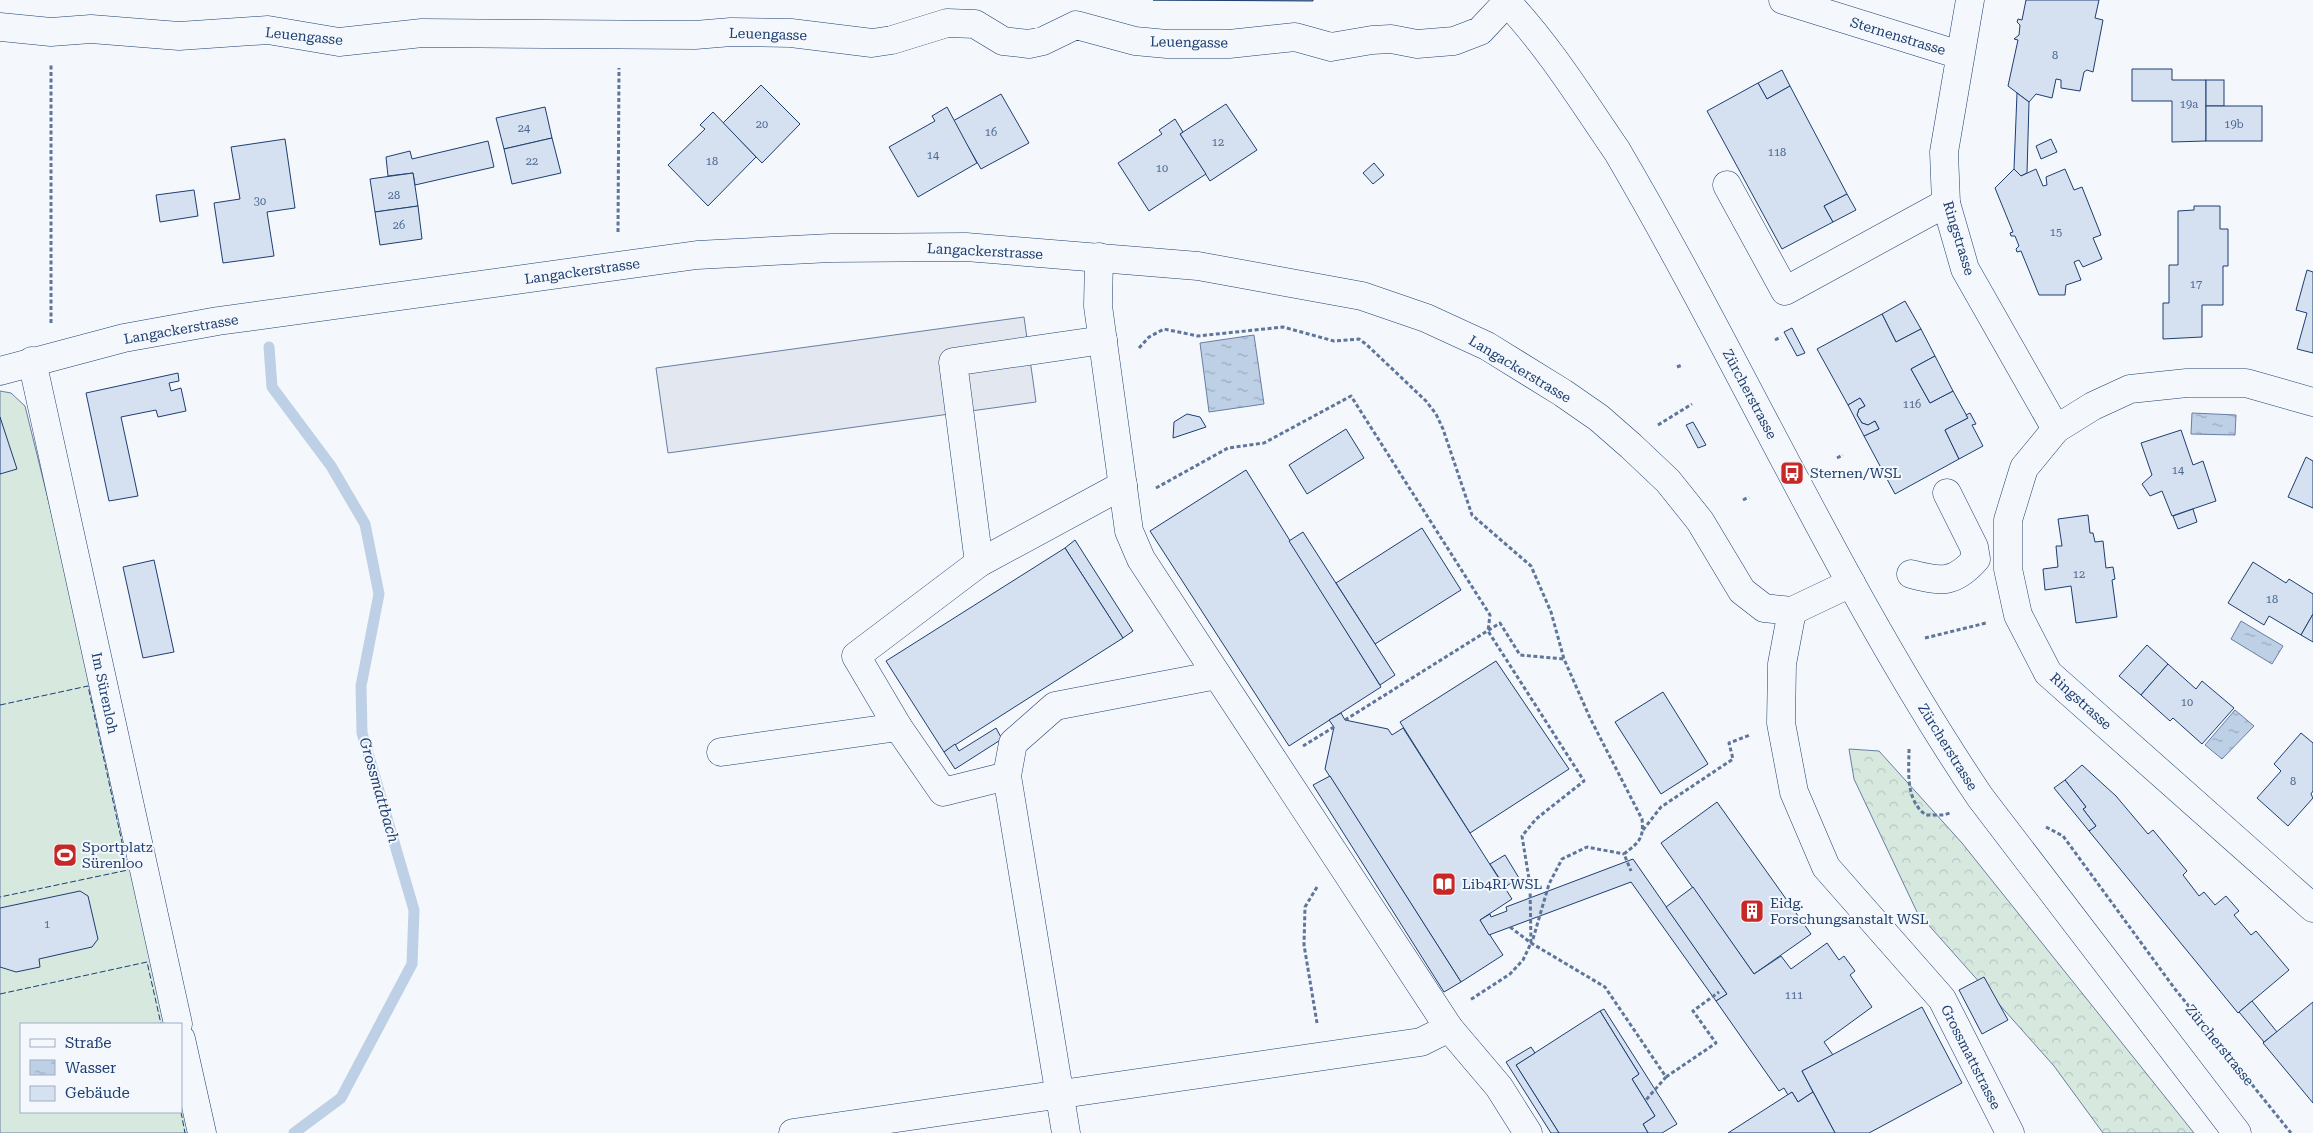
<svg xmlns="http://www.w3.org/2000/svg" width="2313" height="1133" viewBox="0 0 2313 1133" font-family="'Roboto Serif',serif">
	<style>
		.grass { fill: #d7e8df; stroke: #687fa3 }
		.forest { fill: url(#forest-crowns); stroke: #687fa3 }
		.parking { fill: #e3e8f0; stroke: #687fa3 }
		.water { fill: url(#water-ripples); stroke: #687fa3 }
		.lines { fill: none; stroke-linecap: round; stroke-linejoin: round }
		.stream { stroke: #bed0e5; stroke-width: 11 }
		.building { fill: #d5e0f0; stroke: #1d3f73 }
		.minor-casing { stroke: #1d3f73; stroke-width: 29 }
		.major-casing { stroke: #1d3f73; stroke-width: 29 }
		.path { stroke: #5e769c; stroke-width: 3; stroke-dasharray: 4 2.5; stroke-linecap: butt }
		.minor { stroke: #f4f7fb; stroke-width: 28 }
		.major { stroke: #f4f7fb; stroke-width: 28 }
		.fence { stroke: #1d3f73; stroke-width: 1; stroke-dasharray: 6 2.5; stroke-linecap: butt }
		.labels { text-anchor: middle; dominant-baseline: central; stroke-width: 4; stroke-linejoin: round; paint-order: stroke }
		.number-label { font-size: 11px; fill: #4b6792 }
		.street-label { font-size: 14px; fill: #1d3f73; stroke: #f4f7fb }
		.poi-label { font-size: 14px; fill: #1d3f73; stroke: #f4f7fb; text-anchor: start }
		.water-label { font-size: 15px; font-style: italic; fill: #1d3f73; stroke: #f4f7fb }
	</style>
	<defs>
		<pattern id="forest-crowns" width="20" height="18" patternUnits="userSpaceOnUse" patternTransform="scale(1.25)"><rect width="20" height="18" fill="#d7e8df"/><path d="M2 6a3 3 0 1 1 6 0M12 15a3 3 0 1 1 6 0" fill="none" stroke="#b8c8c3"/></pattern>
		<pattern id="water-ripples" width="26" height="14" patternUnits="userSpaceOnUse" patternTransform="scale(1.25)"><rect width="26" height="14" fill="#bed0e5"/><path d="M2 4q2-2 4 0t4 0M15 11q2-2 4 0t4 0" fill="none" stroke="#9aaabe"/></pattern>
	</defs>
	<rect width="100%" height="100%" fill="#f4f7fb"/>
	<!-- grass -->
	<polygon class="grass" points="0,391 11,393 25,406 94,685 167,1024 21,1024 21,1112 181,1112 181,1089 191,1133 0,1133"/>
	<!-- forest -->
	<polygon class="forest" points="1849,749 1879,751 1962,843 2194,1133 2103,1133 2054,1066 1917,912 1854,779"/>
	<!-- parking -->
	<polygon class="parking" points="1024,317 1036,402 668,453 656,368"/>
	<!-- water -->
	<g class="water">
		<polygon points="1254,335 1264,404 1209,412 1200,343"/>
		<polygon points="2192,413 2236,415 2235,435 2191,434"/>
		<polygon points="2241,621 2283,646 2272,664 2231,639"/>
		<polygon points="2235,710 2254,726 2222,759 2205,745"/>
	</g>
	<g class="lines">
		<!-- stream -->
		<polyline class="stream" points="269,347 272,387 331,466 365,524 379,594 361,686 362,733 414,910 412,964 341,1098 294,1133"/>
	</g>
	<!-- building -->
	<g class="building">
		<polygon points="1153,0 1313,0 1313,1"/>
		<polygon points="2026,0 2099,0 2095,18 2103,20 2093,72 2087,70 2084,72 2080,91 2061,88 2061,80 2056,79 2052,98 2036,94 2029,102 2008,86 2018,40 2014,39 2019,35 2020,25 2017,22 2018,19 2022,20"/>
		<polygon points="2132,69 2172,69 2172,80 2206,80 2206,141 2172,142 2172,101 2132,101"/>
		<polygon points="1782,70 1790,86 1767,99 1758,83"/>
		<rect x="2206" y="80" width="18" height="26"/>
		<polygon points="1758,83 1767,99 1790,86 1847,194 1824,206 1833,222 1782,249 1707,111"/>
		<polygon points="761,85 800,124 762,163 723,123"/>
		<polygon points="2017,93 2029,102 2027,173 2021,176 2014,169"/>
		<polygon points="1001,94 1029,143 981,169 953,121"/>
		<polygon points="1226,104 1257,150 1210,181 1180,134"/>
		<rect x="2206" y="106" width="56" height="35"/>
		<polygon points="545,107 552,138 504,149 496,118"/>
		<polygon points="947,107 977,163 918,197 889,147 935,121 932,116"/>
		<polygon points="713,112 756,157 708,206 668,165 705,129 700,125"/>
		<polygon points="1175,119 1183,132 1180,134 1206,174 1149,211 1118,163 1162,134 1159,130"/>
		<polygon points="552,138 561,173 512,184 504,149"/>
		<polygon points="285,139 295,208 267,212 274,256 223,263 214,203 240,199 231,147"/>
		<polygon points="2051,139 2057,152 2041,159 2036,146"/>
		<polygon points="488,141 494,167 415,185 413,173 388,176 386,157 410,151 412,159"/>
		<polygon points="1374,163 1384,175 1373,184 1363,173"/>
		<polygon points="2014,169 2021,176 2036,169 2043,186 2047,185 2046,177 2065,169 2074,190 2082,187 2101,235 2093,238 2102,259 2083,267 2079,260 2074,262 2081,280 2066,285 2065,295 2039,295 2021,251 2017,252 2016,249 2019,246 2015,236 2011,236 2010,233 2013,232 1995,188"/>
		<polygon points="413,173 418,206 375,212 370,179"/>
		<polygon points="194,190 198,216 160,222 156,195"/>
		<polygon points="1847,194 1856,210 1833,222 1824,206"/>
		<polygon points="418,206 422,239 380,245 375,212"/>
		<polygon points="2194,206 2220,206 2220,229 2228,229 2228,266 2223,266 2223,305 2202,305 2202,337 2163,339 2163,303 2169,303 2169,265 2178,265 2178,211 2194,210"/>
		<polygon points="2307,270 2313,272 2313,353 2297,349 2307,313 2296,310"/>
		<polygon points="1905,301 1921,329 1896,342 1882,314"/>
		<polygon points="1882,314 1896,342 1921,329 1935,356 1911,369 1930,403 1953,391 1968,418 1945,430 1959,459 1895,494 1864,436 1879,429 1875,421 1868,425 1862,423 1857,415 1859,409 1865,406 1860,398 1848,405 1817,349"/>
		<polygon points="1792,328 1805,353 1797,356 1784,332"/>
		<polygon points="1935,356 1953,391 1930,403 1911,369"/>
		<polygon points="178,373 179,381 169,383 171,391 181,388 186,411 158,417 156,410 121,417 138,496 109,501 86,393"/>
		<polygon points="1860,398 1865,406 1859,409 1857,415 1862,423 1868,425 1875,421 1879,429 1864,436 1848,405"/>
		<polygon points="1970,413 1976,424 1972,425 1983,446 1959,459 1945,430 1968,418 1966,415"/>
		<polygon points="1187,414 1200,417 1206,427 1173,438 1174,422"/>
		<polygon points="0,417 17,469 0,474"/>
		<polygon points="1693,422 1706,445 1698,448 1686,425"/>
		<polygon points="1346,429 1364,458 1307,494 1289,465"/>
		<polygon points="2181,430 2193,465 2203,461 2216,501 2172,516 2162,491 2150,496 2142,484 2152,475 2141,443"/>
		<polygon points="2306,457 2313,461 2313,508 2288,497"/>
		<polygon points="1246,470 1381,687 1289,746 1150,531"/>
		<polygon points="2193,509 2197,522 2178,529 2173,516"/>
		<polygon points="2088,515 2090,533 2093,533 2095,542 2103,541 2106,568 2113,567 2115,579 2112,580 2117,617 2076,623 2071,586 2045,590 2043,569 2058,567 2056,546 2062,546 2058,519"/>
		<polygon points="1422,528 1461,590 1375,644 1336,583"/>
		<polygon points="1303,532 1395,675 1380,685 1289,541"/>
		<polygon points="1075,540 1133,631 1123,638 1065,548"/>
		<polygon points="1065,548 1123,638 944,752 886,661"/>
		<polygon points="154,560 174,652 143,658 123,567"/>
		<polygon points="2253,562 2286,583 2289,579 2313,594 2313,614 2301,635 2269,616 2264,625 2228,603"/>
		<polygon points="2313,614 2313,642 2301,635"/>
		<polygon points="2147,645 2168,664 2141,695 2119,676"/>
		<polygon points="1496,661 1569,769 1470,833 1400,722"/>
		<polygon points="2168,664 2196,689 2202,681 2234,708 2202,744 2173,718 2170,721 2141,695"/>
		<polygon points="1663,692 1708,764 1661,794 1615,722"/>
		<polygon points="1341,713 1345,720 1388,729 1392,735 1403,728 1512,899 1480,920 1503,955 1461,982 1325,769 1334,727 1329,720"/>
		<polygon points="996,728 1002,739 955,769 944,752 955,744 959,751"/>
		<polygon points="2301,733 2313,743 2313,791 2311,794 2313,798 2288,826 2257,798 2281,771 2274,764"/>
		<polygon points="2082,765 2116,796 2148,834 2153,830 2187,871 2183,875 2199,896 2204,892 2215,905 2226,896 2239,911 2234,915 2251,935 2256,931 2289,970 2238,1013 2089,831 2096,826 2083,809 2086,807 2065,780"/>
		<polygon points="1330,776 1461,982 1444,992 1313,785"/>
		<polygon points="2065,780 2086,807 2083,809 2096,826 2089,831 2054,788"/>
		<polygon points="1717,802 1811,934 1754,974 1661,843"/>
		<polygon points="1505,855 1519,878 1505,887 1490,864"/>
		<polygon points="1633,859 1727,994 1716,1001 1631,882 1489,935 1480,920 1490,914 1491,917 1507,911 1506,907"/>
		<polygon points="1693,887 1754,974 1781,956 1791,969 1827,943 1839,960 1844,956 1855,971 1850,975 1872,1007 1824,1042 1833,1055 1802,1071 1813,1092 1798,1102 1792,1092 1788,1095 1784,1088 1779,1091 1716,1001 1727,994 1666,907"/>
		<polygon points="80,891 88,896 98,939 92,947 39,959 40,967 16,972 0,967 0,908"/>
		<polygon points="1984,977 2008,1020 1982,1034 1959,990"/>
		<polygon points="2252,1001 2277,1032 2264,1042 2239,1012"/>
		<polygon points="2313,1002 2313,1103 2263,1043"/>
		<polygon points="1922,1007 1962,1083 1869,1133 1835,1133 1802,1071"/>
		<polygon points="1604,1009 1677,1124 1662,1133 1648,1133 1643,1124 1655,1116 1632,1079 1639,1074 1600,1011"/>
		<polygon points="1600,1011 1639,1074 1632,1079 1655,1116 1643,1124 1648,1133 1559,1133 1516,1065"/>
		<polygon points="1531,1047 1535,1053 1516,1065 1559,1133 1551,1133 1506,1062"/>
		<polygon points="1792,1092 1798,1102 1813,1092 1835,1133 1728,1133"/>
	</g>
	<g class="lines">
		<!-- minor casing -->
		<g class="minor-casing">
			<g id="minor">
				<polyline points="1783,0 1960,55"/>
				<polyline points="1970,0 1944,152 1946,203 1965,269 2056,429"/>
				<polyline points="0,27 51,32 91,29 179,36 268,30 339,42 422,33 695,35 731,32 791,33 872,43 892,40 947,23 975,24 1003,41 1029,44 1043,41 1076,25 1135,41 1167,44 1229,44 1295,37 1331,47 1372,40 1391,39 1417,44 1454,41 1480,31 1509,0"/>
				<polyline points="1727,185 1785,291 1946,203"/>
				<polyline points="1099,257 1098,306 1129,531 1141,559 1449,1028 1499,1087 1528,1133"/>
				<polyline points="32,361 178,1024"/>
				<polyline points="0,371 124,338 218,321 697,255 831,248 966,247 1198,266 1362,296 1426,318 1487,346 1563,393 1599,418 1631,446 1668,481 1700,521 1742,591 1764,608 1792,611 1851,583"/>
				<polyline points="2313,402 2246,383 2187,383 2130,389 2093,406 2056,429 2024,468 2008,520 2008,569 2018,615 2048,673 2313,908"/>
				<polyline points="979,563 1123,485"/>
				<path d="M 1911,574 C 1941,582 1954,584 1976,559 L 1974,547 L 1947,493"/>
				<polyline points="1792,611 1782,664 1781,723 1794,792 1826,867 1942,999 2010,1133"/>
				<polyline points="898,727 856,656 979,563 953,362 1103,340"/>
				<polyline points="721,752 898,727 943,792 1007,776 1013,743 1055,706 1217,675"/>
				<polyline points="1007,776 1066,1133"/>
				<polyline points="181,1039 202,1133"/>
				<polyline points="793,1133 1421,1042 1449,1028"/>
			</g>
		</g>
		<!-- major casing -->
		<g class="major-casing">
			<path id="major" d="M 1505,0 C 1548,45 1582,100 1617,151 C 1742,364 1842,592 1980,797 L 2237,1133"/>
		</g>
		<!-- path -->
		<g class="path">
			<polyline points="618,232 619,68"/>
			<polyline points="51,323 51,65"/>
			<polyline points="1775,340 1781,337"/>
			<path d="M 1139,348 L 1149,337 L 1164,329 L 1198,336 L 1283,327 L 1334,341 L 1359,339 L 1367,345 L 1426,401 L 1436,414 L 1443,429 L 1472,515 L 1531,566 L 1551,612 L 1564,659 L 1590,718 L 1642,819 C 1644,839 1639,842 1624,854 L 1631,871"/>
			<polyline points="1677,367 1682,365"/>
			<polyline points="1658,425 1692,404"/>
			<polyline points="1837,458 1843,455"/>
			<polyline points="1156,488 1228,448 1264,443 1351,396 1490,615 1488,631 1584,781 1536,819 1522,836 1530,885 1531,943 1523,960 1510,974 1470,1000"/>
			<polyline points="1743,500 1749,497"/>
			<polyline points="1925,638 1986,623"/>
			<polyline points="1345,720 1500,623 1520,655 1564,659"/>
			<polyline points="1303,746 1334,727"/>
			<path d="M 1909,749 C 1909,772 1905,800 1926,815 L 1944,815 L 1950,813"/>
			<polyline points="2046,827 2063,836 2175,989 2291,1133"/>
			<polyline points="1643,830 1661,807 1733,759 1729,743 1750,735"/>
			<polyline points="1317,887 1305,907 1304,945 1317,1023"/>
			<polyline points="1510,927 1531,943 1605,987 1666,1077 1645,1101"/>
			<polyline points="1533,939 1549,884 1562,859 1587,847 1624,854"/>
			<polyline points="1666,1077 1716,1043 1693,1011 1719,992"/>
		</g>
		<!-- minor -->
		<use href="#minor" class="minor"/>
		<!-- major -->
		<use href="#major" class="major"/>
		<!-- fence -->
		<g class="fence">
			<polyline points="0,705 88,686 128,870 0,897"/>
			<polyline points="0,994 147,962 161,1024"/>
			<polyline points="181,1112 185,1133"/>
		</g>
	</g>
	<!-- icons -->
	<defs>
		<g id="bus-square" transform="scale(1.25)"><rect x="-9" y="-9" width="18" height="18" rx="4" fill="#c62828" stroke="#f4f7fb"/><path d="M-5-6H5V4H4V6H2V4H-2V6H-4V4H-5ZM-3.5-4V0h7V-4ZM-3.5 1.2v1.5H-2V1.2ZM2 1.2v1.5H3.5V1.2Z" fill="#fff"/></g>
		<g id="stadium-square" transform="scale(1.25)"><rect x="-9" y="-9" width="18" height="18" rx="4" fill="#c62828" stroke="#f4f7fb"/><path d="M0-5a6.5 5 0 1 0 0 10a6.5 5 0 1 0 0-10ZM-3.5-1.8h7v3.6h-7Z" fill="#fff"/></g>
		<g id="library-square" transform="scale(1.25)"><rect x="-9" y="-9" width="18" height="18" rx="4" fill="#c62828" stroke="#f4f7fb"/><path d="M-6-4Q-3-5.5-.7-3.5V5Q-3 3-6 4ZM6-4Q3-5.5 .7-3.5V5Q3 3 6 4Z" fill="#fff"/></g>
		<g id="building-square" transform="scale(1.25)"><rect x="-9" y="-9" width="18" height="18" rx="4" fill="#c62828" stroke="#f4f7fb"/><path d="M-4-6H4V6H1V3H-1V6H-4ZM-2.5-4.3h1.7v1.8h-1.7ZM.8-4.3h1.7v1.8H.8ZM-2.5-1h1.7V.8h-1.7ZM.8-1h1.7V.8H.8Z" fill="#fff"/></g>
	</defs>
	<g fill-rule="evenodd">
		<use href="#bus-square" x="1792" y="473"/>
		<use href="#stadium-square" x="65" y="855"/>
		<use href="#library-square" x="1444" y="884"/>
		<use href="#building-square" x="1752" y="911"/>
	</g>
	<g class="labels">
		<!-- number labels -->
		<g class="number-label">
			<text x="2055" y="55">8</text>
			<text x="2189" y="104">19a</text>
			<text x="762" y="124">20</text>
			<text x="2234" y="124">19b</text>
			<text x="524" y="128">24</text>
			<text x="991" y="132">16</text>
			<text x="1218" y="142">12</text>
			<text x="1777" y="152">118</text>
			<text x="933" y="155">14</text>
			<text x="532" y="161">22</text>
			<text x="712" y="161">18</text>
			<text x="1162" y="168">10</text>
			<text x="394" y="195">28</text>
			<text x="260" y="201">30</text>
			<text x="399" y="225">26</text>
			<text x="2056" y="232">15</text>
			<text x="2196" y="284">17</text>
			<text x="1912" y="404">116</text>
			<text x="2178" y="470">14</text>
			<text x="2079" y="574">12</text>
			<text x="2272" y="599">18</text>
			<text x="2187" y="702">10</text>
			<text x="2293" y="781">8</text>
			<text x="47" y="924">1</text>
			<text x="1794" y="995">111</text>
		</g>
		<!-- street labels -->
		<g class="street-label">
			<text transform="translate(768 34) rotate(2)">Leuengasse</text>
			<text transform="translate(304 36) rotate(6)">Leuengasse</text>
			<text transform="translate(1898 36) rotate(17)">Sternenstrasse</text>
			<text transform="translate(1189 42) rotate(1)">Leuengasse</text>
			<text transform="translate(1959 238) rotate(73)">Ringstrasse</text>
			<text transform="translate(985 251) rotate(3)">Langackerstrasse</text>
			<text transform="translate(582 271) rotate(-8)">Langackerstrasse</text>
			<text transform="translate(181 329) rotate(-10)">Langackerstrasse</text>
			<text transform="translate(1520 369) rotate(31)">Langackerstrasse</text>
			<text transform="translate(1750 394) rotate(62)">Zürcherstrasse</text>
			<text transform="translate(105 693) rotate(78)">Im Sürenloh</text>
			<text transform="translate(2081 701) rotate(42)">Ringstrasse</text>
			<text transform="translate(1948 747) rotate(58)">Zürcherstrasse</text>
			<text transform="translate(2220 1045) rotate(51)">Zürcherstrasse</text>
			<text transform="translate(1971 1057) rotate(63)">Grossmattstrasse</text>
		</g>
		<!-- poi labels -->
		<g class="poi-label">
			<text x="1810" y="473">Sternen/WSL</text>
			<text x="82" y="847">Sportplatz<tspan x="82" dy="16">Sürenloo</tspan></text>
			<text x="1462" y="884">Lib4RI WSL</text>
			<text x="1770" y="903">Eidg.<tspan x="1770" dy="16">Forschungsanstalt WSL</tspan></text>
		</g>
		<!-- water labels -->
		<g class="water-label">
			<text transform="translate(379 790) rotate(74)">Grossmattbach</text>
		</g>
	</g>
	<!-- legend -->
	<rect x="20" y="1023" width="162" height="90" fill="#f4f7fb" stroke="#9eadc5"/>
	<rect x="30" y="1039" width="25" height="8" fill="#f4f7fb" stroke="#9eadc5"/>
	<text x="65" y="1048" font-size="15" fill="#1d3f73">Straße</text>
	<rect x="30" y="1060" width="25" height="15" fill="url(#water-ripples)" stroke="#9eadc5"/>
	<text x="65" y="1073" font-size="15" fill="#1d3f73">Wasser</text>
	<rect x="30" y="1086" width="25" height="15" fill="#d5e0f0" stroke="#9eadc5"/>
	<text x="65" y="1098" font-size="15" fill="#1d3f73">Gebäude</text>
</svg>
